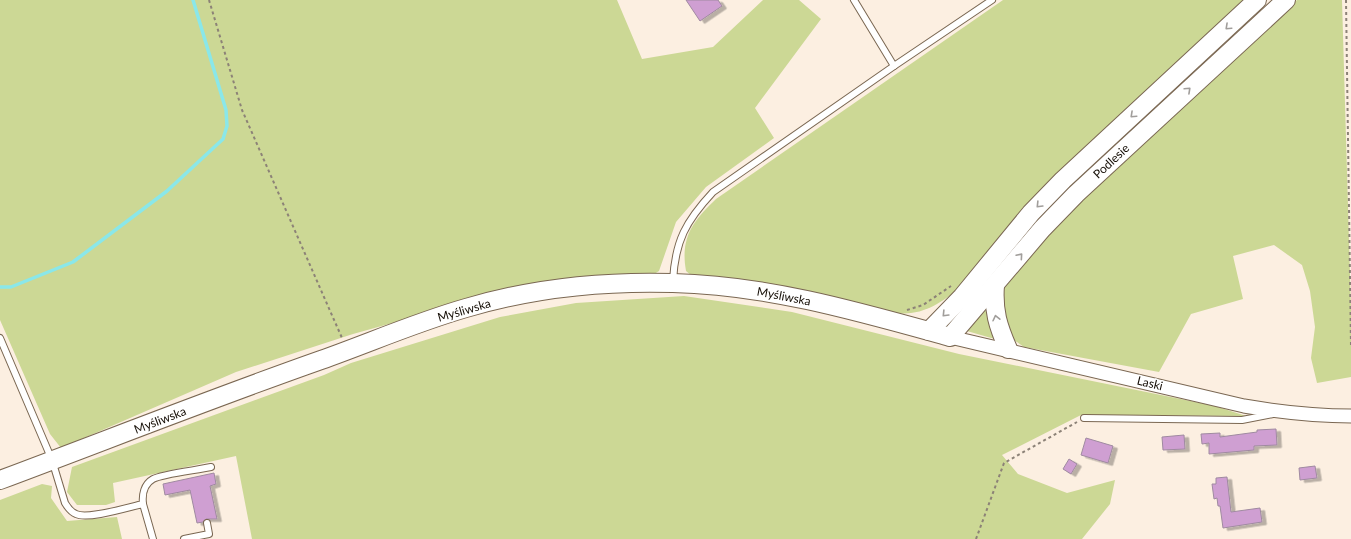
<svg xmlns="http://www.w3.org/2000/svg" width="1351" height="539" viewBox="0 0 1351 539" font-family="Lato,sans-serif">
	<style>
		.green { fill: #ccd895 }
		.lines { fill: none; stroke-linecap: round; stroke-linejoin: round }
		.stream { stroke: #8ae7e9; stroke-width: 3.5 }
		.building { fill: #cf9fd2; stroke: #9f8aa0; filter: url(#shadow) }
		.lane-casing { stroke: #7a6752; stroke-width: 8 }
		.street-casing { stroke: #7a6752; stroke-width: 15 }
		.secondary-casing { stroke: #7a6752; stroke-width: 20 }
		.path { stroke: #8c8277; stroke-width: 2; stroke-dasharray: 3 3; stroke-linecap: butt }
		.lane { stroke: #fff; stroke-width: 6 }
		.street { stroke: #fff; stroke-width: 13 }
		.secondary { stroke: #fff; stroke-width: 18 }
		.oneway { stroke: #a19e9b }
		.labels { text-anchor: middle; dominant-baseline: central; stroke-width: 3; stroke-linejoin: round; paint-order: stroke }
		.street-label { font-size: 12px; fill: #140d05; stroke: #fff }
	</style>
	<defs>
		<filter id="shadow"><feDropShadow dx="4.5" dy="2.5" stdDeviation="0" flood-color="#0004"/></filter>
	</defs>
	<rect width="100%" height="100%" fill="#fcefe1"/>
	<!-- green -->
	<g class="green">
		<polygon points="0,0 617,0 642,59 713,47 763,0 799,0 821,19 755,108 774,138 706,187 676,222 659,271 651,276 500,293 353,334 236,372 61,448 50,434 0,320"/>
		<path d="M 1003,0 L 1244,0 L 951,295 C 922,315 912,315 878,312 L 692,276 L 686,271 C 680,237 693,221 716,199 Z"/>
		<path d="M 1297,0 L 1342,0 L 1351,310 L 1351,377 L 1317,383 L 1311,358 L 1315,327 L 1310,291 L 1302,265 L 1274,245 L 1233,256 L 1243,299 L 1191,314 L 1159,372 L 1024,347 C 998,331 1003,316 1002,289 L 1035,247 L 1132,152 Z"/>
		<polygon points="684,296 792,312 959,354 1215,406 1246,416 1081,415 1002,455 1018,474 1067,493 1115,480 1110,504 1082,539 252,539 236,456 113,483 115,502 106,505 77,505 67,492 72,467 324,375 351,363 500,317 576,303"/>
		<polygon points="984,311 989,311 998,340 967,331"/>
		<polygon points="42,484 52,486 51,498 67,521 117,517 122,539 0,539 0,500"/>
	</g>
	<g class="lines">
		<!-- stream -->
		<polyline class="stream" points="0,287 11,287 73,262 167,191 223,139 227,126 226,110 193,0"/>
	</g>
	<!-- building -->
	<g class="building">
		<polygon points="686,0 718,0 722,6 700,21"/>
		<polygon points="1276,429 1277,445 1254,446 1254,450 1209,454 1209,443 1202,444 1201,434 1220,433 1220,437 1257,432 1257,430"/>
		<polygon points="1184,435 1185,449 1163,450 1162,437"/>
		<polygon points="1086,438 1113,446 1108,463 1081,455"/>
		<polygon points="1069,459 1077,464 1071,474 1063,469"/>
		<polygon points="1315,466 1317,478 1300,480 1299,468"/>
		<polygon points="214,473 216,484 210,486 217,519 206,519 203,522 197,523 190,490 165,495 163,484"/>
		<polygon points="1227,477 1231,512 1260,508 1262,522 1223,528 1220,506 1218,506 1217,498 1214,499 1212,484 1216,484 1216,478"/>
	</g>
	<g class="lines">
		<!-- lane casing -->
		<g class="lane-casing">
			<g id="lane">
				<polyline points="894,66 992,0"/>
				<path d="M 673,281 C 675,241 686,221 713,192 L 894,66 L 854,0"/>
				<path d="M 0,338 L 52,460 L 65,503 C 68,508 71,512 76,514 C 88,520 129,507 143,504 C 142,495 144,484 153,479 C 162,474 198,470 211,467"/>
				<polyline points="1084,418 1242,420 1273,414"/>
				<polyline points="143,504 153,539"/>
				<polyline points="184,539 209,534 207,523"/>
			</g>
		</g>
		<!-- street casing -->
		<g class="street-casing">
			<path id="street" d="M 950,337 L 1244,406 C 1280,412 1315,416 1351,416"/>
		</g>
		<!-- secondary casing -->
		<g class="secondary-casing">
			<g id="secondary">
				<path d="M 995,285 C 993,311 998,326 1008,349"/>
				<polyline points="929,331 962,297 1031,213 1063,180 1257,0"/>
				<path d="M 0,480 C 107,440 213,398 321,360 C 369,343 417,322 466,308 C 533,288 604,281 673,283 C 767,285 860,312 950,337 L 1042,229 L 1076,194 L 1286,0"/>
			</g>
		</g>
		<!-- path -->
		<g class="path">
			<polyline points="209,0 242,110 342,338"/>
			<polyline points="1346,0 1351,346"/>
			<polyline points="907,310 923,305 951,286"/>
			<polyline points="976,539 1004,463 1077,422"/>
		</g>
		<!-- lane -->
		<use href="#lane" class="lane"/>
		<!-- street -->
		<use href="#street" class="street"/>
		<!-- secondary -->
		<use href="#secondary" class="secondary"/>
	</g>
	<!-- one-way arrows -->
	<defs><path id="oneway-chevron" d="M-2-3.5L2.5 0L-2 3.5" fill="none" stroke-width="1.6" stroke-linecap="round" stroke-linejoin="round"/></defs>
	<g class="oneway">
		<use href="#oneway-chevron" transform="translate(1228 27) rotate(137)"/>
		<use href="#oneway-chevron" transform="translate(1188 90) rotate(-43)"/>
		<use href="#oneway-chevron" transform="translate(1133 115) rotate(137)"/>
		<use href="#oneway-chevron" transform="translate(1039 205) rotate(134)"/>
		<use href="#oneway-chevron" transform="translate(1020 256) rotate(-49)"/>
		<use href="#oneway-chevron" transform="translate(945 314) rotate(134)"/>
		<use href="#oneway-chevron" transform="translate(996 318) rotate(-103)"/>
	</g>
	<g class="labels">
		<!-- street labels -->
		<g class="street-label">
			<text transform="translate(1111 161) rotate(-43)">Podlesie</text>
			<text transform="translate(784 296) rotate(11)">Myśliwska</text>
			<text transform="translate(464 310) rotate(-16)">Myśliwska</text>
			<text transform="translate(1150 383) rotate(14)">Laski</text>
			<text transform="translate(160 420) rotate(-21)">Myśliwska</text>
		</g>
	</g>
</svg>
